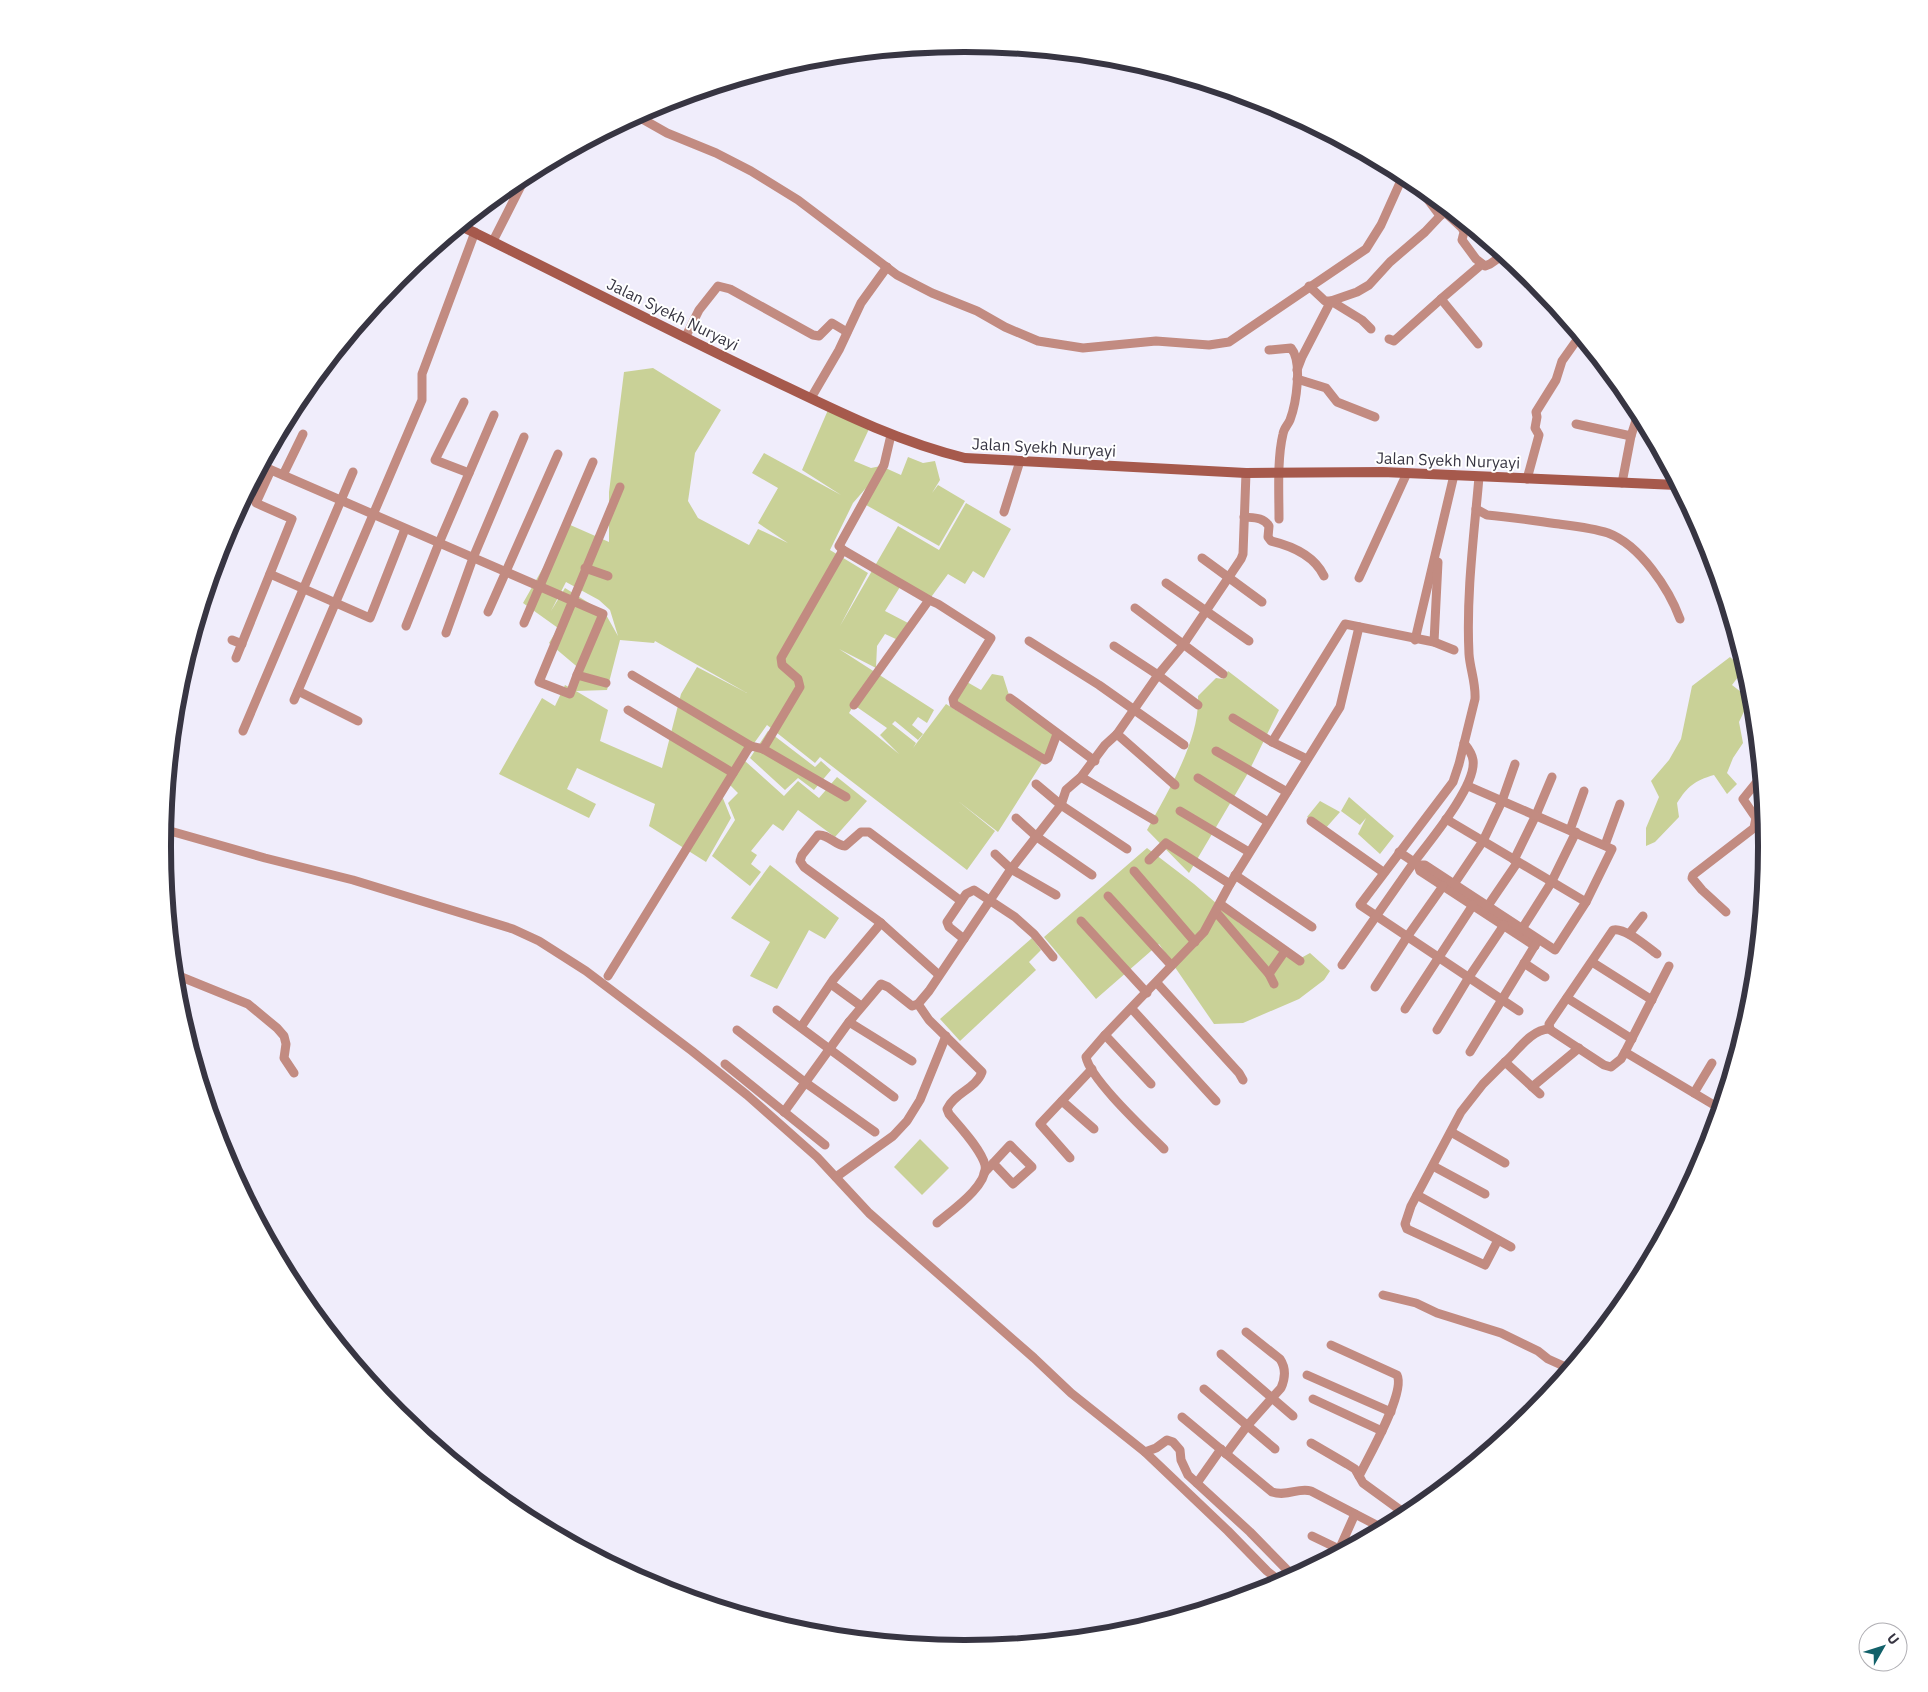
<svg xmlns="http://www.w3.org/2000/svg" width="1928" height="1692" viewBox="0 0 1928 1692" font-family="'IBM Plex Sans',sans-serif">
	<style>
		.green { fill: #c9d197; fill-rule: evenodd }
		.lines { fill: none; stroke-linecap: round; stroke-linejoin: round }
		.minor { stroke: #c28b81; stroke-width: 9 }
		.secondary { stroke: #a6594c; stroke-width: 10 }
		.labels { text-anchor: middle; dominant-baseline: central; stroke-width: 4; stroke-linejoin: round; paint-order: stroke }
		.street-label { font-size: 16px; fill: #373542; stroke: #fff }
		.rim { fill: none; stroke: #373542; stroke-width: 6 }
	</style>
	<rect width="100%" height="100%" fill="#f0edfb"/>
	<!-- green -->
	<g class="green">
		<path d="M 653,368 L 721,410 L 695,453 L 688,501 L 698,518 L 749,545 L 758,529 L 788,543 L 758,523 L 778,488 L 752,473 L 764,453 L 841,495 L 802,470 L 828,410 L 869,429 L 854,461 L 871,468 L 881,466 L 901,475 L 908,457 L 923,463 L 935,461 L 940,480 L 932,493 L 938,485 L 965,501 L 939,546 L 859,501 L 866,488 L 853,503 L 830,550 L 868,573 L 840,626 L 898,526 L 939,550 L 966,503 L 1011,529 L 984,578 L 973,571 L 965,584 L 948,574 L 929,600 L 900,587 L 885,611 L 910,624 L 898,640 L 885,634 L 877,646 L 876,668 L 839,649 L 934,710 L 927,723 L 918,717 L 912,725 L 923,734 L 918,740 L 895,721 L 892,724 L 916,743 L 913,748 L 946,704 L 1042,763 L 998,832 L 958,801 L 995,831 L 967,870 L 820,757 L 815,763 L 767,725 L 720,791 L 731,818 L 706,862 L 649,826 L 655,804 L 577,768 L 567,789 L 596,804 L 589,818 L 499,774 L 542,698 L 555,706 L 565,685 L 574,690 L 581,670 L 549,643 L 558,628 L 523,603 L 568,524 L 609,542 L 609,492 L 624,372 ZM 566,582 L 599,600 L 610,610 L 618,636 L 605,613 L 565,588 L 551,611 ZM 620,640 L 654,643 L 655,641 L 747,693 L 697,667 L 681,694 L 662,768 L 600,741 L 608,710 L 576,691 L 607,690 ZM 854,705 L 887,728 L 880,735 L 899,754 L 849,713 Z"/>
		<path d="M 1730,657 L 1744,669 L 1732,685 L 1750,699 L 1739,722 L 1743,743 L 1733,758 L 1727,773 L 1737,784 L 1727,794 L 1714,775 C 1694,781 1688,786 1677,803 L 1679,817 L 1655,842 L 1646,846 L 1646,828 L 1659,797 L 1651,781 L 1669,760 L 1681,739 L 1692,686 Z"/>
		<path d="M 1228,671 L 1279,710 L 1248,773 L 1189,873 L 1147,830 C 1168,791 1200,740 1198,696 L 1216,678 L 1223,679 Z"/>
		<polygon points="992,674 1003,676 1010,698 1054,734 1046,758 955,701 967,682 981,690"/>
		<polygon points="768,731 815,767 821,761 831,770 814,790 798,778 785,790 750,758"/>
		<polygon points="745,761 784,796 798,781 819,798 837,777 867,801 835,837 798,810 783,831 773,824 751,851 757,855 751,864 761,872 750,886 712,856 735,820 728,803 738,793 728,783"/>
		<polygon points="1349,797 1394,836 1380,854 1358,834 1366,818 1360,825 1341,811"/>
		<polygon points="1320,801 1340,812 1325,829 1307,817"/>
		<polygon points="1147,848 1194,884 1239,923 1301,958 1310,953 1330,971 1324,980 1299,999 1243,1023 1214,1024 1159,944 1096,999 1044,937"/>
		<polygon points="770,865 839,918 825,939 809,930 777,989 750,976 770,942 731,918"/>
		<polygon points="1032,938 1041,950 1029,962 1036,970 960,1041 940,1019"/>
		<polygon points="920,1139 949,1168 922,1195 894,1167"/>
	</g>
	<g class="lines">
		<!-- minor -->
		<g class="minor">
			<polyline points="637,116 667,133 716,153 751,171 798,200 897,275 932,293 977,311 1005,327 1038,341 1083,348 1156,341 1209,345 1229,342 1366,249 1381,225 1403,176"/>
			<polyline points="1418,186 1438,213 1441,215"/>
			<polyline points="1447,214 1462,228 1464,232 1462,240 1476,259 1485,266 1490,264 1503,255"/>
			<polyline points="493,241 527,174"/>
			<polyline points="1309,286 1325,301 1331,301 1362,320 1371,329"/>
			<polyline points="685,338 699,310 718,286 730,289 813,335 819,336 832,323 847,332"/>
			<polyline points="1389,339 1394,341 1441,299"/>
			<polyline points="1478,344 1441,299 1482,264"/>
			<path d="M 1269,350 L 1291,348 C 1303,362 1296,404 1290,420 C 1288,425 1284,428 1283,434 C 1277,459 1279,493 1279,519"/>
			<polyline points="1297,370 1302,357 1331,301 1357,292 1369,285 1390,262 1425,232 1441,215 1449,211"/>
			<polyline points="1297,379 1326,388 1337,402 1375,417"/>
			<polyline points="811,398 839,350 861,303 887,267"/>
			<polyline points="464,402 435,460 469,473"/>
			<polyline points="1576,424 1631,436"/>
			<polyline points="891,435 884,465 839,546 843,550 929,600"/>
			<polyline points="262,466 603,614 577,675 606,683"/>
			<polyline points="283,475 303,434"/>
			<path d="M 1479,477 C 1474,535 1466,595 1469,654 C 1470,669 1476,683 1475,699 L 1459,764 L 1453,782 L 1360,905 L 1519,1011"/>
			<polyline points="1527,479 1539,435 1535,428 1537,417 1536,412 1556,380 1562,361 1579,337"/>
			<polyline points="1622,483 1631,436 1638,414"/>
			<path d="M 1476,509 L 1487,515 C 1511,517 1535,521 1559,524 C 1575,526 1593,528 1608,533 C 1640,545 1669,589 1680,619"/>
			<polyline points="1004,512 1020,461"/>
			<path d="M 1244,517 C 1254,518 1263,517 1269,526 L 1268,537 L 1271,541 C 1292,546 1314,555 1324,576"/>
			<polyline points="1202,558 1262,602"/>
			<polyline points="585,568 608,576"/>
			<polyline points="270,574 370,618 405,529"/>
			<polyline points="1359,578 1407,473"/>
			<polyline points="1166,583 1249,641"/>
			<polyline points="1135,608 1223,674"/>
			<polyline points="488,612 558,454"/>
			<polyline points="524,623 593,462"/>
			<polyline points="406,626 439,543 494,415"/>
			<polyline points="446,633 473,558 524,437"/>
			<polyline points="232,640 242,644"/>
			<polyline points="1415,640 1454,475"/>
			<polyline points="1029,641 1099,685 1184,745"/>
			<polyline points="1434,642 1438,562"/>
			<polyline points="1114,646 1158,675 1198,705"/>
			<polyline points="236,658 292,519 256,503 271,470"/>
			<polyline points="577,675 570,694 539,682 620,487"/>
			<polyline points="632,675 751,746"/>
			<polyline points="298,691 358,721"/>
			<polyline points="1010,698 1095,761"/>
			<polyline points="294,700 422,400 422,374 475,232"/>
			<polyline points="854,705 929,600 938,604 991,638 953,699 954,704 1045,760 1048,758 1057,734"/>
			<polyline points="628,710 733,773"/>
			<polyline points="1233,718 1272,742 1307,759"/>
			<polyline points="243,731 353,472"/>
			<polyline points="1117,734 1175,785"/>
			<polyline points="1272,742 1345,624 1434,642 1454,650"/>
			<polyline points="763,749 800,687 798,679 782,665 781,658 843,550"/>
			<polyline points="1216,751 1287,792"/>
			<polyline points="1081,777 1154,820"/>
			<polyline points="1198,778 1268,822"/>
			<polyline points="1036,784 1061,805 1127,849"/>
			<polyline points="1180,811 1249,852"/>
			<polyline points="1016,818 1037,837 1092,875"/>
			<polyline points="1446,819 1586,902"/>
			<polyline points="1311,821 1383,872"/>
			<polyline points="163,829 265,858 353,880 513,929 539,941 586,971 692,1051 747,1095 817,1157 869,1213 1034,1358 1071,1393 1145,1452 1228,1531 1267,1571 1281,1582"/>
			<polyline points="1570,830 1584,791"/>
			<polyline points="1605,845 1620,804"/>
			<path d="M 1399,852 L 1414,862 C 1430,841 1477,785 1473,760 C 1472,753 1468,748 1464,743"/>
			<polyline points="995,854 1011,869 1056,895"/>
			<polyline points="1149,860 1166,843 1230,884"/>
			<polyline points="1514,860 1536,815 1552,777"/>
			<polyline points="1418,865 1420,871 1535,946"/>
			<polyline points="1134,871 1195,942"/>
			<polyline points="1235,875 1312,927"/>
			<polyline points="1450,890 1483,841 1502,801 1515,764"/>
			<polyline points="1108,896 1171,965"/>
			<polyline points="1220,904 1300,961"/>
			<polyline points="1485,910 1517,863"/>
			<polyline points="1216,912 1269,974 1274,984"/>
			<polyline points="1726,912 1702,890 1692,878 1693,875 1754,828 1756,818 1743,799 1760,778"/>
			<polyline points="1081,921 1147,993"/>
			<polyline points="1520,932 1551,883 1576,832"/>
			<polyline points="1629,934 1643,916"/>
			<polyline points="964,939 949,927 947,922 966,894 974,890 1015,917 1034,934 1053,957"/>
			<polyline points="1592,962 1652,1000"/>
			<polyline points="1524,963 1545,977"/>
			<polyline points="1342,965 1414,862 1418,865 1425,865 1555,950 1586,902 1612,849 1468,786"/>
			<polyline points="174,974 248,1004 277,1028 284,1036 286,1044 284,1058 294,1073"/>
			<polyline points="1269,974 1285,951"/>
			<path d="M 939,975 L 881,923 L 804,867 L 800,861 L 802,855 L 818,835 C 828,834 835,845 845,846 L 861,832 L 869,832 L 961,901"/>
			<polyline points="608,976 748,749 751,746 763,749 846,797"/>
			<polyline points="1157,983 1239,1073 1243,1080"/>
			<polyline points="831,984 861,1006"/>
			<polyline points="1375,987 1407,937 1443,886"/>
			<polyline points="1567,998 1632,1039"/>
			<path d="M 918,1004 L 929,1020 L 982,1072 C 976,1089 954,1093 947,1109 L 949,1114 C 959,1126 981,1149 985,1165 C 989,1185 951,1211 937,1223"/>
			<polyline points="1132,1009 1216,1101"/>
			<polyline points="1405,1009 1473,905"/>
			<polyline points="777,1010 894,1097"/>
			<polyline points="849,1022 912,1061"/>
			<polyline points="801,1027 833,980 881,923"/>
			<path d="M 1550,1029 L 1549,1024 L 1613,930 C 1625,927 1647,947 1657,954"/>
			<polyline points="737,1030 806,1083 875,1132"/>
			<polyline points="1437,1030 1469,977 1504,925"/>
			<polyline points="1105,1035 1151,1084"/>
			<polyline points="1470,1052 1537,942"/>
			<polyline points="1625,1052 1669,966"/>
			<polyline points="725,1064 825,1145"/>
			<polyline points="1532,1087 1579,1048"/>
			<polyline points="1694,1093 1712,1063"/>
			<path d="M 1540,1094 L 1505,1062 C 1518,1051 1530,1030 1549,1029 L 1604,1065 L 1611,1067 L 1621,1059 L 1625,1052 L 1719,1108"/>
			<polyline points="1062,1101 1094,1129"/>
			<polyline points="784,1112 849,1022 881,984 888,987 912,1006 918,1004 929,991 1011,869 1061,805 1066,790 1081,777 1105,745 1117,734 1158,675 1183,645 1241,559 1243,554 1246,473"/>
			<polyline points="1451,1132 1505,1163"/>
			<path d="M 1164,1149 C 1146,1131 1090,1079 1086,1057 L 1105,1035 L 1204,932 L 1230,884 L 1340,707 L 1359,627"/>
			<polyline points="1070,1158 1040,1124 1092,1069"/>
			<polyline points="1433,1166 1485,1194"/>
			<polyline points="984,1173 1010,1145 1032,1167 1013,1184 993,1163"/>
			<polyline points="836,1177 893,1136 907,1121 920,1100 946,1036"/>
			<polyline points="1417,1195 1511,1247"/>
			<polyline points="1498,1240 1485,1265 1407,1229 1405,1224 1411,1206 1461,1112 1483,1084 1505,1062"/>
			<polyline points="1383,1295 1416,1303 1437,1313 1501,1333 1538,1351 1548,1359 1568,1368"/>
			<path d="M 1331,1345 L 1397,1375 C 1406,1392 1368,1458 1359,1476"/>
			<polyline points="1221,1354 1293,1416"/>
			<polyline points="1307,1375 1391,1412"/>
			<polyline points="1204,1389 1275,1449"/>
			<polyline points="1313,1399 1382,1431"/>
			<path d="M 1182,1417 L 1272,1492 C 1288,1497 1298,1487 1311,1491 L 1382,1528"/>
			<polyline points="1311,1443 1347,1464 1355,1469 1363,1483 1407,1515"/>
			<polyline points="1145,1452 1156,1448 1167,1440 1173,1442 1180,1450 1181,1460 1188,1475 1250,1532 1293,1576"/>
			<path d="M 1226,1454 L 1247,1426 L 1281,1388 C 1285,1379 1286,1368 1280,1359 L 1246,1332"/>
			<polyline points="1197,1483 1221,1449"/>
			<polyline points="1312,1536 1339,1549"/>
			<polyline points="1338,1552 1355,1514"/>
		</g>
		<!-- secondary -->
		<path class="secondary" d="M 461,226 C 563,276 664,328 766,377 C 831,408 895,441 965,458 L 1246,473 L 1383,472 L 1677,485"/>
	</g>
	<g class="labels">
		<!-- street labels -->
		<g class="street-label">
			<text transform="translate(673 314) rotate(26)">Jalan Syekh Nuryayi</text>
			<text transform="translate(1044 447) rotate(3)">Jalan Syekh Nuryayi</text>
			<text transform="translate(1448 460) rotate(2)">Jalan Syekh Nuryayi</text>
		</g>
	</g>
	<!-- crop -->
	<path d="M0 0H1928V1692H0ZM964 52H965A793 793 0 0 1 1758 845V847A793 793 0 0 1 965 1640H964A793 793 0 0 1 171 847V845A793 793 0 0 1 964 52Z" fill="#fff" fill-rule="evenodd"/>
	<path class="rim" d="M964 52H965A793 793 0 0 1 1758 845V847A793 793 0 0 1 965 1640H964A793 793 0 0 1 171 847V845A793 793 0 0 1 964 52Z"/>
	<!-- north arrow -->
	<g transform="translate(1883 1647) rotate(51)"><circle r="24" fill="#ffffff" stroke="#afaeb3"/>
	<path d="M0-4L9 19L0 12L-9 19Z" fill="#12616a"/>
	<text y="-8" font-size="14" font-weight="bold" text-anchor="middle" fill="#373542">U</text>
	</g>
</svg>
